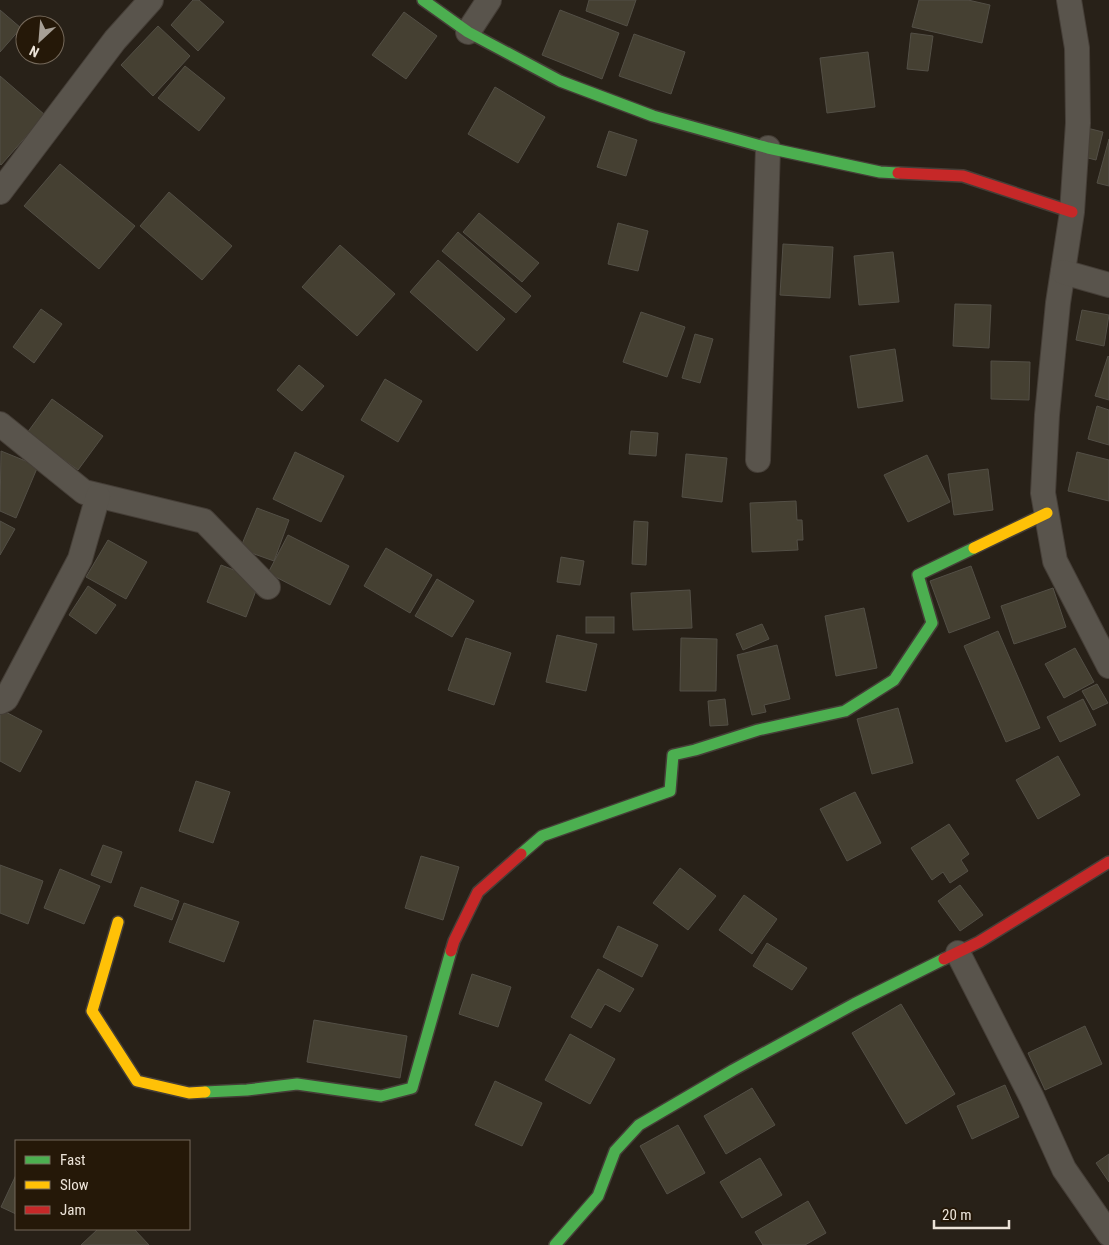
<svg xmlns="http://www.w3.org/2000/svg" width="1109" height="1245" viewBox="0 0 1109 1245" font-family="'Roboto Condensed',sans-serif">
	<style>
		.building { fill: #454032; stroke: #534f46 }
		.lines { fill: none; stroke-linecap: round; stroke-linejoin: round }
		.street-casing { stroke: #453e37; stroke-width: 26 }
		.fast-casing { stroke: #453e37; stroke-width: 14 }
		.slow-casing { stroke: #453e37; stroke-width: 14 }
		.jam-casing { stroke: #453e37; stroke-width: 14 }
		.street { stroke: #59544c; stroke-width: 24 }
		.fast { stroke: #4caf50; stroke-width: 11 }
		.slow { stroke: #ffc107; stroke-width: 11 }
		.jam { stroke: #c62828; stroke-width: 11 }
	</style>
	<rect width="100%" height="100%" fill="#282118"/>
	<!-- building -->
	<g class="building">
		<polygon points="193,0 199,0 224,22 198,51 171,25"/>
		<polygon points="589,0 636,0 627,26 586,11"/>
		<polygon points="919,0 968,0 990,5 982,43 912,27"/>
		<polygon points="0,10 21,28 0,52"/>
		<polygon points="560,10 619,33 602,79 542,55"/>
		<polygon points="404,12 437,36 406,79 372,55"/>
		<polygon points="158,26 190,56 153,96 121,65"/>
		<polygon points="911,33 933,36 928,71 907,69"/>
		<polygon points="634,34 685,52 671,94 619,76"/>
		<polygon points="868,52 875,107 827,113 820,58"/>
		<polygon points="185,66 225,98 199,131 158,98"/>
		<polygon points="0,76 45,115 1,165 0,164"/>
		<polygon points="495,87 545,117 518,163 468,134"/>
		<polygon points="1087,128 1103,132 1096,160 1080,156"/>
		<polygon points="609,131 637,140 626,176 597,167"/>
		<polygon points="1109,139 1109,186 1097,183"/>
		<polygon points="60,164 135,226 99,269 24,206"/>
		<polygon points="169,192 232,246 202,280 140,226"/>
		<polygon points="479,213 539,263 522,282 463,232"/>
		<polygon points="618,223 648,231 638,271 608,264"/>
		<polygon points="458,232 531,296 516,313 442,251"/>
		<polygon points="783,244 833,247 830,298 780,295"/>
		<polygon points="340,245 395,294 357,336 302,287"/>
		<polygon points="893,252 899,302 859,305 854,256"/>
		<polygon points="438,260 505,319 477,351 410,292"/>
		<polygon points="955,304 991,305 989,348 953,346"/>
		<polygon points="41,309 62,324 34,363 13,347"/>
		<polygon points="1082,310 1109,315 1104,346 1076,340"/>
		<polygon points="641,312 685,327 667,377 623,362"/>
		<polygon points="695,334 713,339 700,383 682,378"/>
		<polygon points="895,349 903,401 858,408 850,356"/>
		<polygon points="1108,356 1109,357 1109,400 1095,396"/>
		<polygon points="991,361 1030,362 1029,400 991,399"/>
		<polygon points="299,365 324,386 302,411 277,390"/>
		<polygon points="385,379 422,401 398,442 361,420"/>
		<polygon points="52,399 103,436 78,470 27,433"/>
		<polygon points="1097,406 1109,410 1109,445 1088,439"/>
		<polygon points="631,431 658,433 656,456 629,454"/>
		<polygon points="1,451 38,466 16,518 0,511"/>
		<polygon points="295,452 344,476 321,522 273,499"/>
		<polygon points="1077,452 1109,460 1109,501 1068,491"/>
		<polygon points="686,454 727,458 722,502 682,497"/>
		<polygon points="927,455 950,502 908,522 884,475"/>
		<polygon points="988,469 993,510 954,515 948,474"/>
		<polygon points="796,501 797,520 802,520 803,540 797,540 798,550 752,552 750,503"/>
		<polygon points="257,508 289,520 274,561 240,549"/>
		<polygon points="0,521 15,529 0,555"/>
		<polygon points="634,521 648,522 646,565 632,564"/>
		<polygon points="288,535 349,566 330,605 268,573"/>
		<polygon points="108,540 147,562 126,599 86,577"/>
		<polygon points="386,548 432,575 410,613 364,586"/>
		<polygon points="561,557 584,561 580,585 557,582"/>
		<polygon points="221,565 260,580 246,617 207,602"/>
		<polygon points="971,566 990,618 949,633 930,581"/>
		<polygon points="437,579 474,601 452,637 415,616"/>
		<polygon points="88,586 116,605 96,634 69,615"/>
		<polygon points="1053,588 1066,627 1014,644 1001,606"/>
		<polygon points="690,590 692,628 633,630 631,593"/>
		<polygon points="864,608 877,668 836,676 825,616"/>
		<rect x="586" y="617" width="28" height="16"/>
		<polygon points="762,624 769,639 743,650 736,634"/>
		<polygon points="998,631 1040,728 1006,742 964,646"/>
		<polygon points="557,635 597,644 586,691 546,682"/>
		<polygon points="466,638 511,653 494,705 448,690"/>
		<polygon points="681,638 717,639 716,691 680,691"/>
		<polygon points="777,645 790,699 764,705 766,712 752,715 737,655"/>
		<polygon points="1075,648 1094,682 1064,698 1045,664"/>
		<polygon points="1097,684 1108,703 1093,710 1082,691"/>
		<polygon points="725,699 728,725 710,726 708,701"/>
		<polygon points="1083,699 1096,725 1060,742 1047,717"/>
		<polygon points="898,708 913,763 872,774 857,719"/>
		<polygon points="0,709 42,731 20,772 0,761"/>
		<polygon points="1058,756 1080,795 1038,819 1016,780"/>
		<polygon points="196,781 230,792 213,843 179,831"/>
		<polygon points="855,792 881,843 847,861 820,809"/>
		<polygon points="949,824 969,854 961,860 968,871 950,883 943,872 932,880 911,848"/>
		<polygon points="103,845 122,852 111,883 91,875"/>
		<polygon points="421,856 459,867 443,920 405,908"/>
		<polygon points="0,865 43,881 28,924 0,913"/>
		<polygon points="680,868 716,896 688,930 653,903"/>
		<polygon points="60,869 100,886 84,924 44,908"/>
		<polygon points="960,885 983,915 960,931 938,901"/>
		<polygon points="141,887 179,901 172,920 134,906"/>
		<polygon points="744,895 777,919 752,954 719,930"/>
		<polygon points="184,903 239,922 224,962 169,942"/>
		<polygon points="618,926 658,945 642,977 603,957"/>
		<polygon points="767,943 807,968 792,990 753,966"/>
		<polygon points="598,969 634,989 620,1012 605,1004 591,1028 571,1017"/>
		<polygon points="472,974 511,987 498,1027 459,1014"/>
		<polygon points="901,1004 955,1094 906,1124 852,1033"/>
		<polygon points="314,1020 407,1036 400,1078 307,1062"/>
		<polygon points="1085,1026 1102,1064 1045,1090 1028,1053"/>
		<polygon points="570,1034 615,1059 590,1104 545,1080"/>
		<polygon points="495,1081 542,1103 522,1146 475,1125"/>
		<polygon points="1005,1085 1019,1117 972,1139 957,1106"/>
		<polygon points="752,1088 775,1125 726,1154 704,1116"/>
		<polygon points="678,1125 705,1173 667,1194 640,1146"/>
		<polygon points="1109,1154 1109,1182 1096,1163"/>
		<polygon points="760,1158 782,1195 742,1218 720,1182"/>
		<polygon points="16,1175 16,1214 1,1207"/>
		<polygon points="808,1201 826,1233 805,1245 763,1245 755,1232"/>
		<polygon points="98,1229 134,1229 149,1245 81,1245"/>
	</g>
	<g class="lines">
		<!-- street casing -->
		<g class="street-casing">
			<g id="street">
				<polyline points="1069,0 1077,48 1078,123 1072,212 1058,303 1047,415 1043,493 1055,561 1109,666"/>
				<polyline points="468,32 489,0"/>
				<polyline points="0,192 115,40 151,0"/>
				<polyline points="1063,272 1109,285"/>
				<polyline points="0,424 84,492 204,521 268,587"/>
				<polyline points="758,460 768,148"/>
				<polyline points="0,702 6,699 80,559 98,496"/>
				<polyline points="958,953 1032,1098 1064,1169 1109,1234"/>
			</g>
		</g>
		<!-- fast casing -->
		<g class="fast-casing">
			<g id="fast">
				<polyline points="423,0 468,32 560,81 653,116 768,148 880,172 898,173"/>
				<polyline points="521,854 542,836 670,791 673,755 695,750 758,730 845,711 894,680 932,623 918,575 974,548"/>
				<polyline points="205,1092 247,1090 297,1084 381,1096 412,1088 451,951"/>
				<polyline points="555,1245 598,1196 615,1151 639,1125 733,1070 854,1004 944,959"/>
			</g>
		</g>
		<!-- slow casing -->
		<g class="slow-casing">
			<g id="slow">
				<polyline points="974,548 1047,513"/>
				<polyline points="118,922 92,1011 137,1081 189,1093 205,1092"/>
			</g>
		</g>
		<!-- jam casing -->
		<g class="jam-casing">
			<g id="jam">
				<polyline points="898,173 963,176 1072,212"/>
				<polyline points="451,951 454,941 478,892 521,854"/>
				<polyline points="944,959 979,942 1109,862"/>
			</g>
		</g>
		<!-- street -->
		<use href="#street" class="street"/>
		<!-- fast -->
		<use href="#fast" class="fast"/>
		<!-- slow -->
		<use href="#slow" class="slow"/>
		<!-- jam -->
		<use href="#jam" class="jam"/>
	</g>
	<!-- legend -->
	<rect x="15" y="1140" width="175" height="90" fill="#251808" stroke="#75695b"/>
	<rect x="25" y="1156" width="25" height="8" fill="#4caf50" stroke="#75695b"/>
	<text x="60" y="1165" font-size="15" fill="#ece3d8">Fast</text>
	<rect x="25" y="1181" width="25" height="8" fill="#ffc107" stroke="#75695b"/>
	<text x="60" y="1190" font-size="15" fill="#ece3d8">Slow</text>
	<rect x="25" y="1206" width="25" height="8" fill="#c62828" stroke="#75695b"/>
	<text x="60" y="1215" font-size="15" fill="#ece3d8">Jam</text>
	<!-- north arrow -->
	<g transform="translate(40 40) rotate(206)"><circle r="24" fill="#251808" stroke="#75695b"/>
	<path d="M0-4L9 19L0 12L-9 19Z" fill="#a79f95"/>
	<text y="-8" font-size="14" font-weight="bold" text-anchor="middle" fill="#ece3d8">N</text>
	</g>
	<!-- scale -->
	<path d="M934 1220v8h75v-8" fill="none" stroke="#ece3d8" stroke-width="2.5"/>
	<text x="942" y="1220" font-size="15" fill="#ece3d8" stroke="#251808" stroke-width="4" paint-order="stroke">20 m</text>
</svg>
